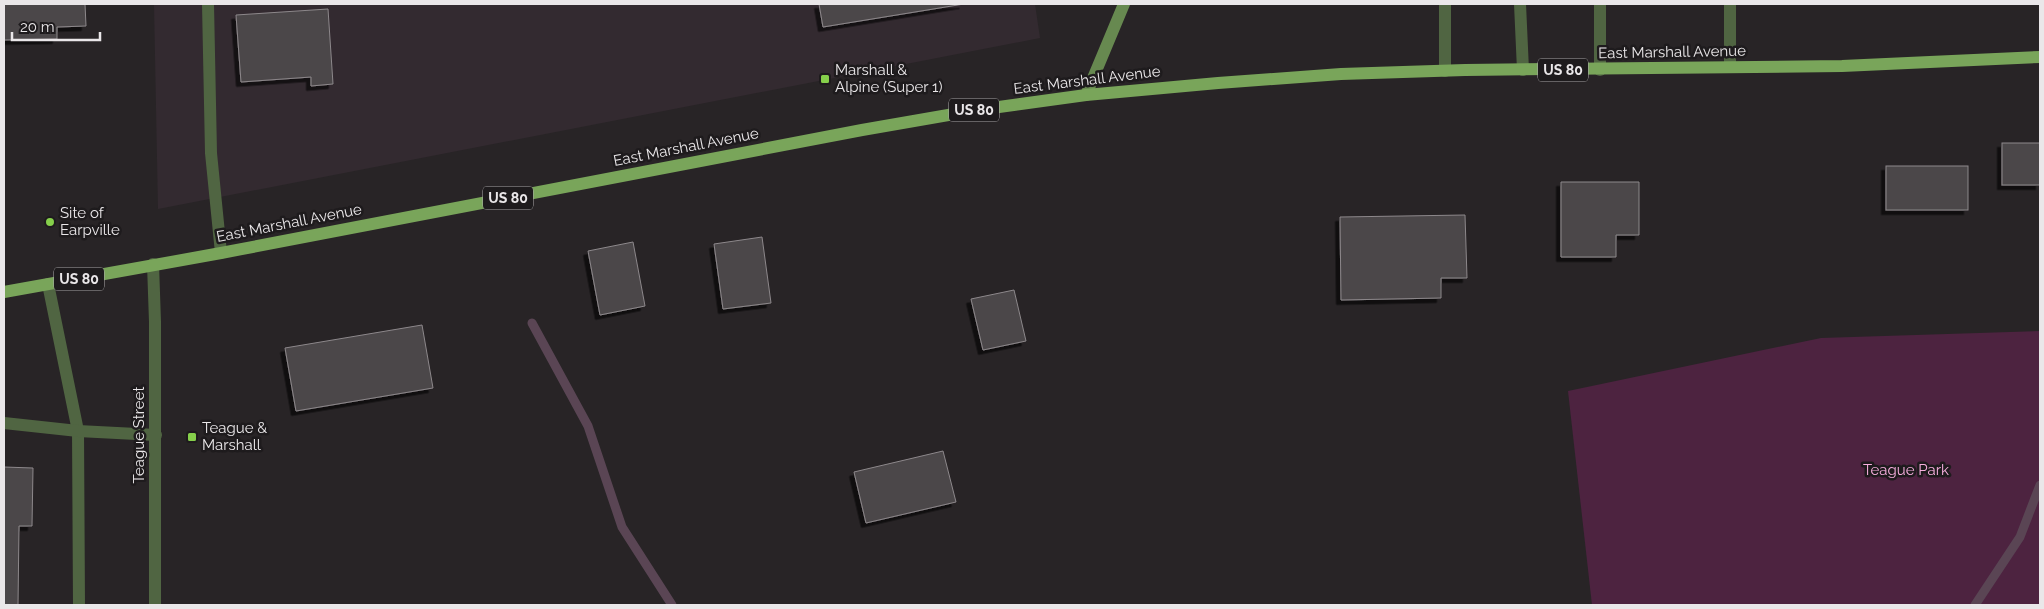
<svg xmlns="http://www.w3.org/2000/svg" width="2044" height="609" viewBox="0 0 2044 609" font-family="Raleway,sans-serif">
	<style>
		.built { fill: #332a30 }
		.green { fill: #4d2340 }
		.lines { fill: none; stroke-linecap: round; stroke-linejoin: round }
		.stream { stroke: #5a4554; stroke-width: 9 }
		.building { fill: #4b4749; stroke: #8d888b; filter: url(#shadow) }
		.service { stroke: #506542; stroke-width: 12 }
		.minor { stroke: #506542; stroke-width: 12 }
		.secondary { stroke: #678950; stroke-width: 12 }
		.primary { stroke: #79a55a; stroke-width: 12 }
		.poi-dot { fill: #86cf4b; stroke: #1e1b1d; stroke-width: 2 }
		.labels { text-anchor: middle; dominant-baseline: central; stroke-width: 5; stroke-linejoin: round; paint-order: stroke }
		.shield { fill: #1e1b1d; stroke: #adaaac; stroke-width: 1 }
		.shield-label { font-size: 14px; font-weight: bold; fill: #eae7e9 }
		.street-label { font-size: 15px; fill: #eae7e9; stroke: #1e1b1d }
		.poi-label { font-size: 15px; fill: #eae7e9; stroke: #1e1b1d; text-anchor: start }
		.park-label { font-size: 15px; fill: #f7aede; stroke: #1e1b1d }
	</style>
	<defs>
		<filter id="shadow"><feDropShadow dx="-4.5" dy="4.5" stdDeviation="0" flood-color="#0009"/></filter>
	</defs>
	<rect width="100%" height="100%" fill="#282426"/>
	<!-- built -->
	<polygon class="built" points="154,4 1035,4 1040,38 158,209"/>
	<!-- green -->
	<polygon class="green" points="2040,331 2040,605 1592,605 1568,391 1821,338"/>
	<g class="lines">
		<!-- stream -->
		<g class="stream">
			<polyline points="532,323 588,426 622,527 672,605"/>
			<polyline points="1975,605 2020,537 2040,485"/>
		</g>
	</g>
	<!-- building -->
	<g class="building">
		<polygon points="4,4 85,4 86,26 57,27 57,39 4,40"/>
		<polygon points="819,4 964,4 823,27"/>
		<polygon points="328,9 333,84 311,86 311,77 241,82 236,15"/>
		<rect x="2002" y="143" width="38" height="42"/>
		<rect x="1886" y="166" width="82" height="44"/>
		<polygon points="1561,182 1639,182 1639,235 1616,235 1616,257 1561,257"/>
		<polygon points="1465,215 1467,278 1441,278 1441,298 1341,300 1340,217"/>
		<polygon points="762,237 771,303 723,309 714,244"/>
		<polygon points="633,242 645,306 600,315 588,251"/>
		<polygon points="1014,290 1026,341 983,350 971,299"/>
		<polygon points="422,325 433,388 296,411 285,348"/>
		<polygon points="943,451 956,502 866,523 854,472"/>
		<polygon points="4,467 33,468 32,526 19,526 18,605 4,605"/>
	</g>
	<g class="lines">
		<!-- service -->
		<g class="service">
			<polyline points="208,4 211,153 221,253"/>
			<polyline points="1445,4 1445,71"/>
			<polyline points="1520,4 1523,70"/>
			<polyline points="1730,4 1730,67"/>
			<polyline points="1600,70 1600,4"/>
			<polyline points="48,284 78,431 79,605"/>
			<polyline points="4,423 78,431 156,435"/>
		</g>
		<!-- minor -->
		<polyline class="minor" points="153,264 155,322 155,605"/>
		<!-- secondary -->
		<polyline class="secondary" points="1086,95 1124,4"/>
		<!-- primary -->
		<polyline class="primary" points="4,292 221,253 862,130 977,110 1086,95 1218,83 1341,74 1465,70 1842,66 2040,57"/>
	</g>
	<!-- markers -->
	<g class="poi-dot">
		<rect x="820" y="74" width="10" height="10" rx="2.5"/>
		<circle cx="50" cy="222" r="5"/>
		<rect x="187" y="432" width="10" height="10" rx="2.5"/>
	</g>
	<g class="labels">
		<!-- shield labels -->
		<g class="shield">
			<rect x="1538" y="58.5" width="50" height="23" rx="4"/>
			<rect x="949" y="98.5" width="50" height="23" rx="4"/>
			<rect x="483" y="186.5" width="50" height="23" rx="4"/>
			<rect x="54" y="267.5" width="50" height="23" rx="4"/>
		</g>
		<g class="shield-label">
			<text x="1563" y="70">US 80</text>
			<text x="974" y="110">US 80</text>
			<text x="508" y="198">US 80</text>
			<text x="79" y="279">US 80</text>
		</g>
		<!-- street labels -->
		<g class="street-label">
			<text transform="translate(1672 52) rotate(-1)">East Marshall Avenue</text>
			<text transform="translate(1087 80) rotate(-7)">East Marshall Avenue</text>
			<text transform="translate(686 147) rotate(-11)">East Marshall Avenue</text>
			<text transform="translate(289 223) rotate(-11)">East Marshall Avenue</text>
			<text transform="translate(139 435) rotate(-90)">Teague Street</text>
		</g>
		<!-- poi labels -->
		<g class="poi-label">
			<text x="835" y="70">Marshall &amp;<tspan x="835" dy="17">Alpine (Super 1)</tspan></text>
			<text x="60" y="213">Site of<tspan x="60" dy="17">Earpville</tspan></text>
			<text x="202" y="428">Teague &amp;<tspan x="202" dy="17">Marshall</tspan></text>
		</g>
		<!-- park labels -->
		<g class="park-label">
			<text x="1906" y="470">Teague Park</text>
		</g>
	</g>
	<!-- border -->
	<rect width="2044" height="609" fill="none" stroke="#eae7e9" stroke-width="10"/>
	<!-- scale -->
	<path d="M12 32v8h88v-8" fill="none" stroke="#eae7e9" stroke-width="2.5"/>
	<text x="20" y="32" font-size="15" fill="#eae7e9" stroke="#1e1b1d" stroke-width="4" paint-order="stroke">20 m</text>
</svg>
